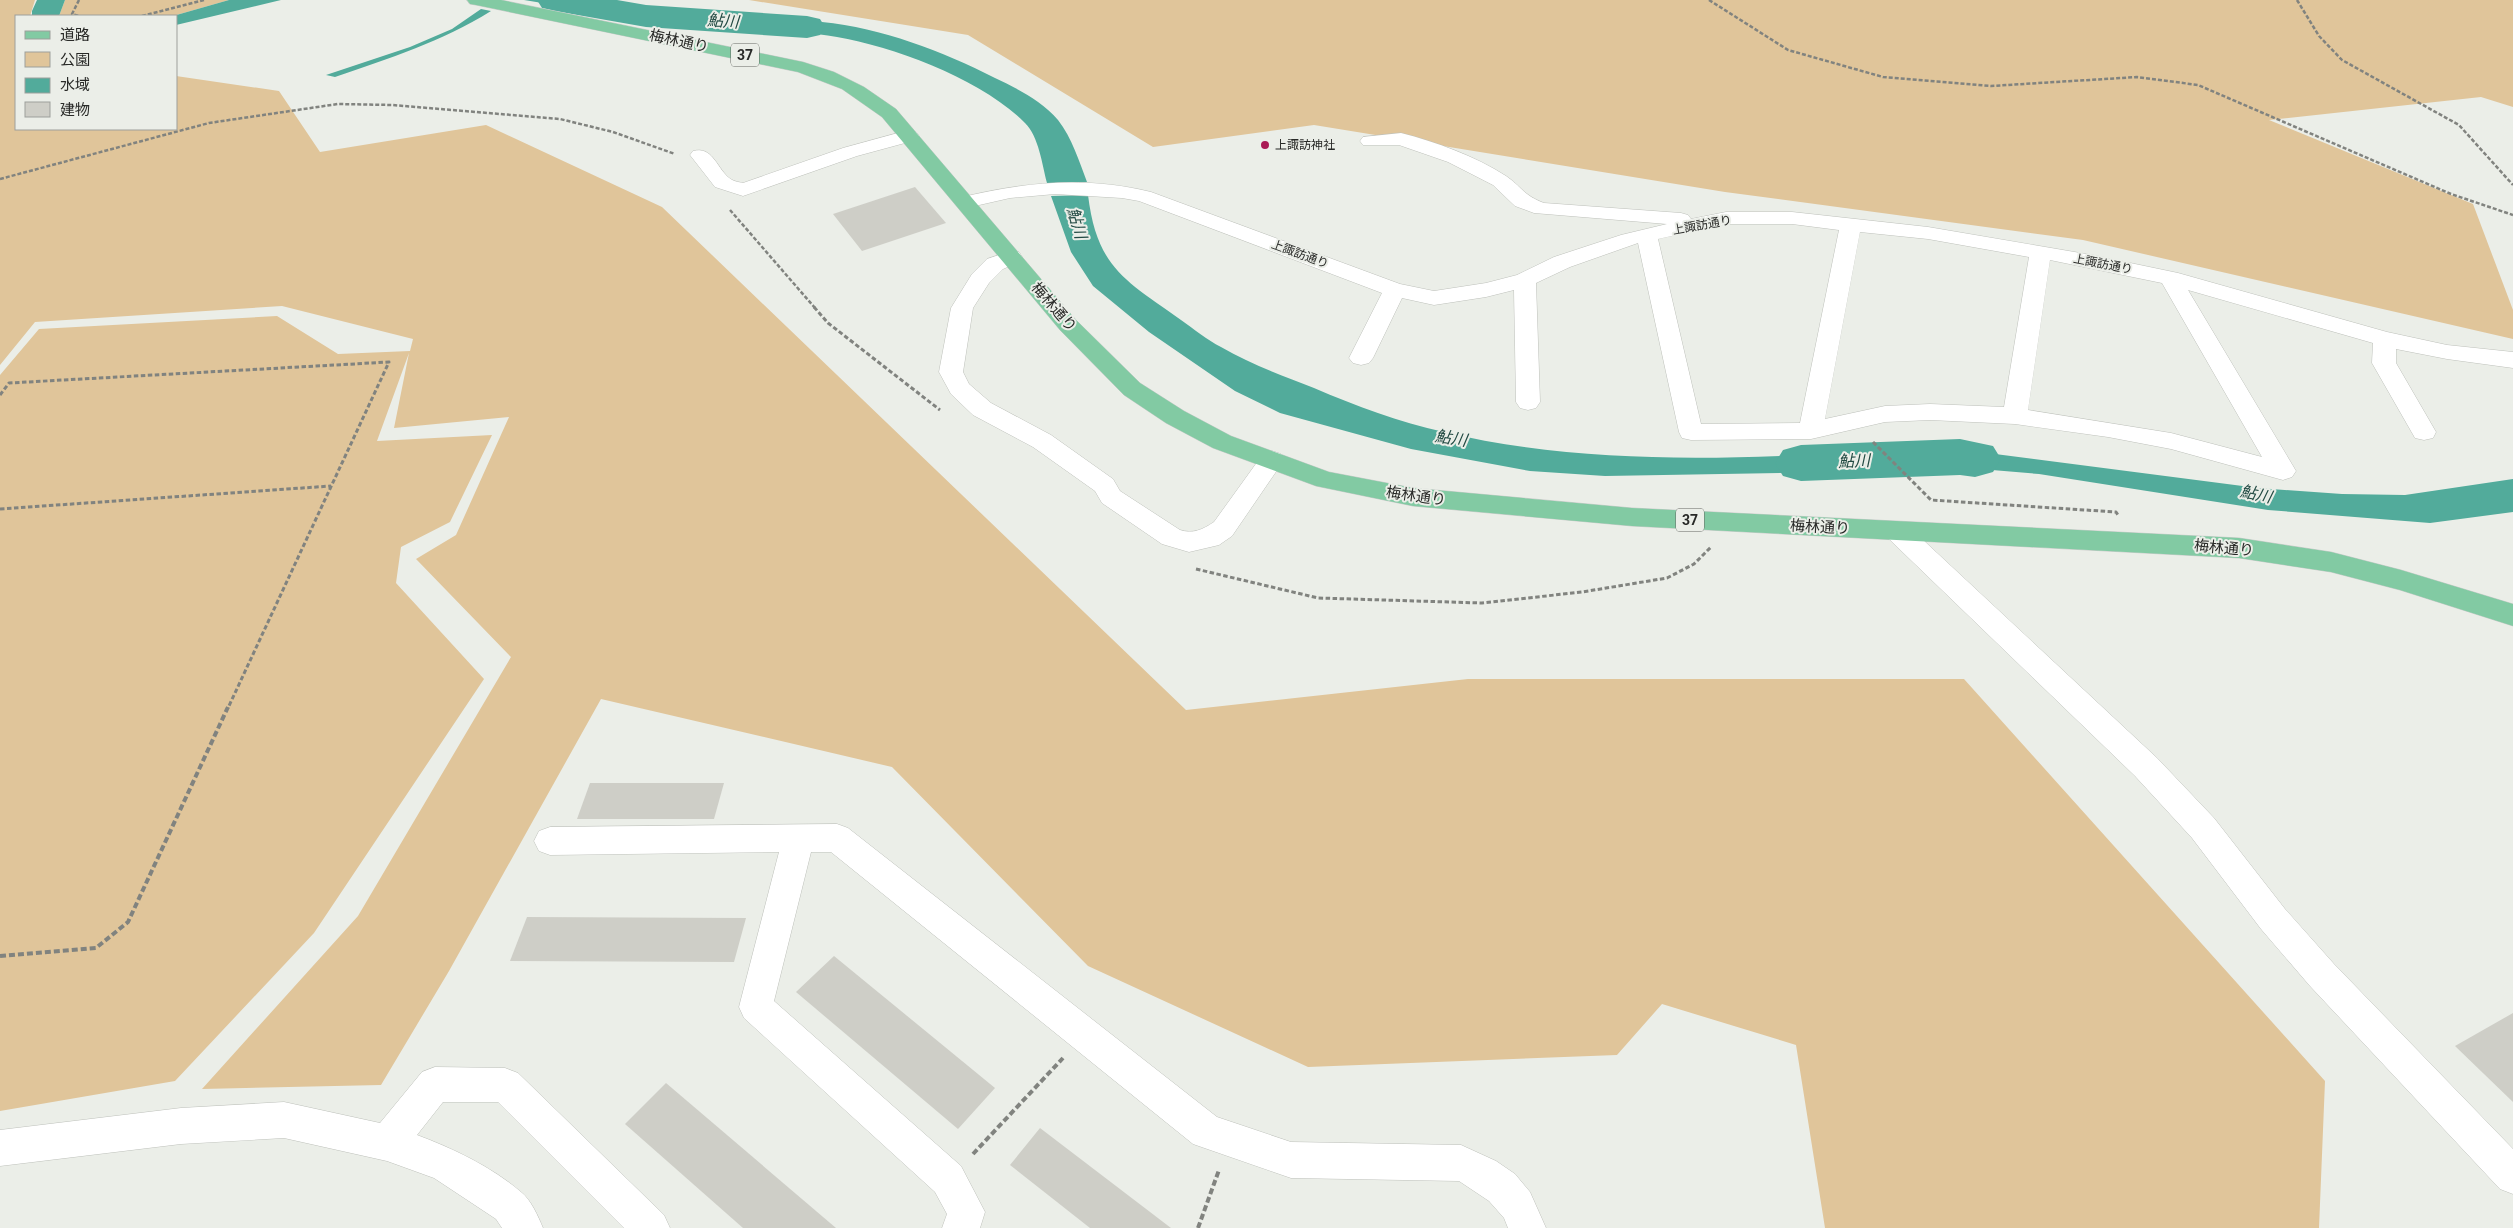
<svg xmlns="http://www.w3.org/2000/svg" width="2513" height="1228" viewBox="0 0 2513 1228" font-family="Roboto,'Noto Sans JP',sans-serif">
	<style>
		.green { fill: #e0c59a }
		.water { fill: #52ab9b }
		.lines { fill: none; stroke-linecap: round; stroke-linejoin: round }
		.river { fill: #52ab9b; fill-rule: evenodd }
		.building { fill: #cecec7 }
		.minor-casing { stroke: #bec1bb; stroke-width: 1 }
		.major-casing { stroke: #cbcccb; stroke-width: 1 }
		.path-far2 { stroke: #81837f; stroke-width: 2.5; stroke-dasharray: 4 2; stroke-linecap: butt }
		.path-far1 { stroke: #81837f; stroke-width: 3; stroke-dasharray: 4.5 2.5; stroke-linecap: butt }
		.path { stroke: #81837f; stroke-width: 4; stroke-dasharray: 6 3; stroke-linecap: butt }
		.minor { fill: #fff; fill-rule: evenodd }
		.major { fill: #82caa3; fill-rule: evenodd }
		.poi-dot { fill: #aa1a54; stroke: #ebeee8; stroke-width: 2 }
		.labels { text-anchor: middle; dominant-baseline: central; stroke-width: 4; stroke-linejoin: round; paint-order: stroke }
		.far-poi-label { font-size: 12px; fill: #282927; stroke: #ebeee8; text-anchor: start }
		.far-street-label { font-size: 12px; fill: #282927; stroke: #ebeee8 }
		.shield { fill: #ebeee8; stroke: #626461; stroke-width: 1 }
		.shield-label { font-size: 14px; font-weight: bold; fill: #282927 }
		.street-label { font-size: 15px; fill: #282927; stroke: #ebeee8 }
		.water-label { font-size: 16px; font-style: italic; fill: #224a43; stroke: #ebeee8 }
	</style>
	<rect width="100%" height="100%" fill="#ebeee8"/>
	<!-- green -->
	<g class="green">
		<polygon points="0,0 35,0 30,16 16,16 16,129 176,129 176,76 279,91 320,152 486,125 662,207 1186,710 1468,679 1964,679 2325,1081 2319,1228 1825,1228 1796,1045 1662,1004 1617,1055 1308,1067 1088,966 892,767 601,699 449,971 381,1085 202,1089 358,916 511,657 416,559 456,535 509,417 394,428 409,353 377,441 492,435 450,522 401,547 396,583 484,679 314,933 175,1081 0,1111 0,375 39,329 277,316 338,354 410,351 413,339 282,306 35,322 0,365"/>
		<polygon points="65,0 229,0 173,16 59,16"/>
		<polygon points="749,0 2513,0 2513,107 2481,97 2269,120 2473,204 2513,310 2513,339 2083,240 1725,192 1314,125 1153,147 968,35"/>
	</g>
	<!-- water -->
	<g class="water">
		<polygon points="37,0 65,0 59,16 32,16 32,11"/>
		<polygon points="229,0 281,0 176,25 176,16 173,16"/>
		<polygon points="524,0 583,0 675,15 726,17 719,28 683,26"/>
		<path d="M 481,9 L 491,11 C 441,42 390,58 335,77 L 326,75 L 410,47 L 452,29 Z"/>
		<path d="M 731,17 C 761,19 792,19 822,22 C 882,28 942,51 995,78 C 1018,89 1041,100 1058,120 C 1072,138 1079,161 1087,182 L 1047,183 C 1042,164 1039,137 1025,123 C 983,80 895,47 837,37 C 800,30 761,31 724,28 Z"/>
		<path d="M 1088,195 C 1097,268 1125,280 1181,320 C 1194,329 1207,340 1221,347 C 1250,364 1283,376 1314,388 C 1356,406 1399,422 1444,432 C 1580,465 1732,460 1871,451 L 1890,471 L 1605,476 L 1530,471 L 1411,449 L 1280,413 L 1235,391 L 1149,332 L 1093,286 L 1071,252 L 1051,196 Z"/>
		<polygon points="1933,446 2258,488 2342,494 2405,495 2513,479 2513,512 2430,523 2268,510 2039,474 1968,468 1907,469 1886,449"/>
	</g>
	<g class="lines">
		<!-- river -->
		<g class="river">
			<polygon points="537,0 617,0 646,5 807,16 820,19 825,27 820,35 807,38 646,27 555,11 542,8"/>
			<polygon points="1960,439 1993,446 2001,459 1993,472 1975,477 1960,475 1801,481 1783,476 1775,463 1783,450 1801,445"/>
		</g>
	</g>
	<!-- building -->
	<g class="building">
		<polygon points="915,187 946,223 862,251 833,214"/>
		<polygon points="590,783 724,783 714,819 577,819"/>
		<polygon points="527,917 746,918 734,962 510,961"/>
		<polygon points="834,956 995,1088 958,1129 796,992"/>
		<polygon points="2513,1013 2513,1102 2455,1046"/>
		<polygon points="666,1083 836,1228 743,1228 625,1124"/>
		<polygon points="1040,1128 1171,1228 1090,1228 1010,1165"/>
	</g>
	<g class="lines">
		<!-- minor casing -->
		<g class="minor-casing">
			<g id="minor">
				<path d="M 909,130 L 916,132 L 919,136 L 916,140 L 857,156 L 743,196 L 715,187 L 690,155 L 693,151 C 712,146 716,166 728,177 C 732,181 738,182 743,183 L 843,148 Z"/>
				<path d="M 1401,133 C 1436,142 1475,156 1506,176 C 1522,187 1523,195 1544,203 L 1681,213 L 1688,215 L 1691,219 L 1726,212 L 1792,212 L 1928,227 L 2092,255 L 2178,273 L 2387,332 L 2447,345 L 2513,352 L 2513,368 L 2447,359 L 2396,349 L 2396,363 L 2436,432 L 2433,438 L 2424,440 L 2415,438 L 2372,363 L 2373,343 L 2188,290 L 2296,471 L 2292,477 L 2283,480 L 2171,449 L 2108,437 L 2015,424 L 1930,420 L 1885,422 L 1811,439 L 1691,440 L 1682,438 L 1679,432 L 1638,243 L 1570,267 L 1536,283 L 1540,402 L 1536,408 L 1528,410 L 1520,408 L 1516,402 L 1514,290 L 1486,297 L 1434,305 L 1402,298 L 1373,358 L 1369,363 L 1361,365 L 1353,363 L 1349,358 L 1382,293 L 1139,201 L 1122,198 L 1055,194 L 1010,198 L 966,208 L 959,206 L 956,202 L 959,198 C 1023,182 1086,176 1151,192 L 1400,284 L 1434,291 L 1486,283 L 1517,275 L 1554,257 L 1621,235 L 1667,224 L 1534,213 L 1515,206 L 1493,185 L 1448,162 L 1399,145 L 1363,145 L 1360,141 L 1363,137 ZM 1726,224 L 1792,224 L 1839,230 L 1800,423 L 1701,424 L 1658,239 ZM 1860,232 L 1928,239 L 2029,257 L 2004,407 L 1930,404 L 1885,406 L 1825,419 ZM 2050,260 L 2162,283 L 2262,457 L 2171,433 L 2028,410 Z"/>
				<path d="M 1011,251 L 1019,252 L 1022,257 L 1019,262 L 1003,269 L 989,283 L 973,308 L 963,372 L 969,384 L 991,403 L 1051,435 L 1113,479 L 1120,491 L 1180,530 C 1193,534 1202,530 1214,522 L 1263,454 L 1272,451 L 1281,454 L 1284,460 L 1232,536 L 1219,545 L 1189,552 L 1162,544 L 1102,503 L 1095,491 L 1033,447 L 973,415 L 951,394 L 939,372 L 951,308 L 972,274 L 987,259 Z"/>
				<polygon points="1898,522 1907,525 2157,758 2214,818 2285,909 2334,964 2513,1149 2513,1194 2500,1189 2310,986 2261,929 2192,838 2135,776 1889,539 1885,532 1889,525"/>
				<polygon points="837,824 848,828 1217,1117 1291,1142 1461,1145 1496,1161 1515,1174 1530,1192 1546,1228 1508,1228 1504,1218 1489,1201 1459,1181 1291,1178 1193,1144 831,852 811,852 774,1001 961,1166 985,1212 980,1228 942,1228 947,1214 935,1192 744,1018 739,1007 779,852 550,855 539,851 534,841 539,831 550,827"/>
				<path d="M 435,1067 L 505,1068 L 518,1073 L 664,1215 L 670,1228 L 624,1228 L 498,1102 L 443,1102 L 417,1135 C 452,1148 492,1167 521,1192 C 531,1200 538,1216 543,1228 L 502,1228 L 496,1219 L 434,1178 L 387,1161 L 284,1138 L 181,1144 L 0,1166 L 0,1130 L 181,1108 L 284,1102 L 380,1123 L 422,1072 Z"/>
			</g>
		</g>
		<!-- major casing -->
		<g class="major-casing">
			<polygon id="major" points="467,0 501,0 803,62 834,72 864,87 896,109 1076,320 1140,383 1184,411 1231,436 1329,472 1413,488 1632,508 2239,538 2331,552 2401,570 2513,604 2513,626 2400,590 2331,572 2239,558 1632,526 1413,506 1316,486 1213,448 1166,423 1124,395 1060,330 882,117 842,89 798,72 476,5 470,4"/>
		</g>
		<!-- path-far2 -->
		<g class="path-far2">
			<polyline points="79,0 72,14 79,16"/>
			<polyline points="1709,0 1788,50 1883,77 1991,86 2137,77 2198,85 2451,194 2513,215"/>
			<polyline points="2297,0 2319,36 2342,60 2459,125 2513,185"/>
			<polyline points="142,16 204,0"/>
			<polyline points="0,179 209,123 338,104 392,105 560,119 613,132 675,154"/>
			<polyline points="730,210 815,308"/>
		</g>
		<!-- path-far1 -->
		<g class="path-far1">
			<polyline points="814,307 828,323 940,410"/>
			<polyline points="0,395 9,383 389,362 228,708"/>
			<polyline points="1873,442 1931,500 2116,512 2118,515"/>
			<polyline points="0,509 331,486"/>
			<polyline points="1196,569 1318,598 1482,603 1582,592 1667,578 1694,564 1711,547"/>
		</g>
		<!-- path -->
		<g class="path">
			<polyline points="0,956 96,948 128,922 228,707"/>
			<polyline points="973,1154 1063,1058"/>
			<polyline points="1198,1228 1219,1170"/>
		</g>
		<!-- minor -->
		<use href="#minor" class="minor"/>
		<!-- major -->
		<use href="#major" class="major"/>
	</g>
	<!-- markers -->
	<circle class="poi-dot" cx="1265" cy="145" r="5"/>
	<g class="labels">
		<!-- far-poi labels -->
		<g class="far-poi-label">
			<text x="1275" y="145">上諏訪神社</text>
		</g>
		<!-- far-street labels -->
		<g class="far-street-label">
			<text transform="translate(1702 225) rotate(-10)">上諏訪通り</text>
			<text transform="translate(1300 254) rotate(20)">上諏訪通り</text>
			<text transform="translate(2103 264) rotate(11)">上諏訪通り</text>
		</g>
		<!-- shield labels -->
		<g class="shield">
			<rect x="731" y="43.5" width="28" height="23" rx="4"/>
			<rect x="1676" y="508.5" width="28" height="23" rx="4"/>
		</g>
		<g class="shield-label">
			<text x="745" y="55">37</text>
			<text x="1690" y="520">37</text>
		</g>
		<!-- street labels -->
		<g class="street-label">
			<text transform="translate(679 41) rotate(12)">梅林通り</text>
			<text transform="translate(1054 307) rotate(49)">梅林通り</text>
			<text transform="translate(1416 496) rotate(8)">梅林通り</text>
			<text transform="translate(1820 527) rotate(3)">梅林通り</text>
			<text transform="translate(2224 548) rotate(5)">梅林通り</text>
		</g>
		<!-- water labels -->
		<g class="water-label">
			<text transform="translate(723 21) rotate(4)">鮎川</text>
			<text transform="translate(1077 223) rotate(74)">鮎川</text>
			<text transform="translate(1451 438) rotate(9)">鮎川</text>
			<text transform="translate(1854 461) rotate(-2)">鮎川</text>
			<text transform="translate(2256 494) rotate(12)">鮎川</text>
		</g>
	</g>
	<!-- legend -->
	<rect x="15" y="15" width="162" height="115" fill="#ebeee8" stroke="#9d9f9b"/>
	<rect x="25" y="31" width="25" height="8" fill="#82caa3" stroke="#9d9f9b"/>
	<text x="60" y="40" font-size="15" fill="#282927">道路</text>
	<rect x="25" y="52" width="25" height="15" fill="#e0c59a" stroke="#9d9f9b"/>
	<text x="60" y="65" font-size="15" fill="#282927">公園</text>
	<rect x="25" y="78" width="25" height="15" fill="#52ab9b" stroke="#9d9f9b"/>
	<text x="60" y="90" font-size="15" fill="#282927">水域</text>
	<rect x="25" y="102" width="25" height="15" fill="#cecec7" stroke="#9d9f9b"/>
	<text x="60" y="115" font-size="15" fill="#282927">建物</text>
</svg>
